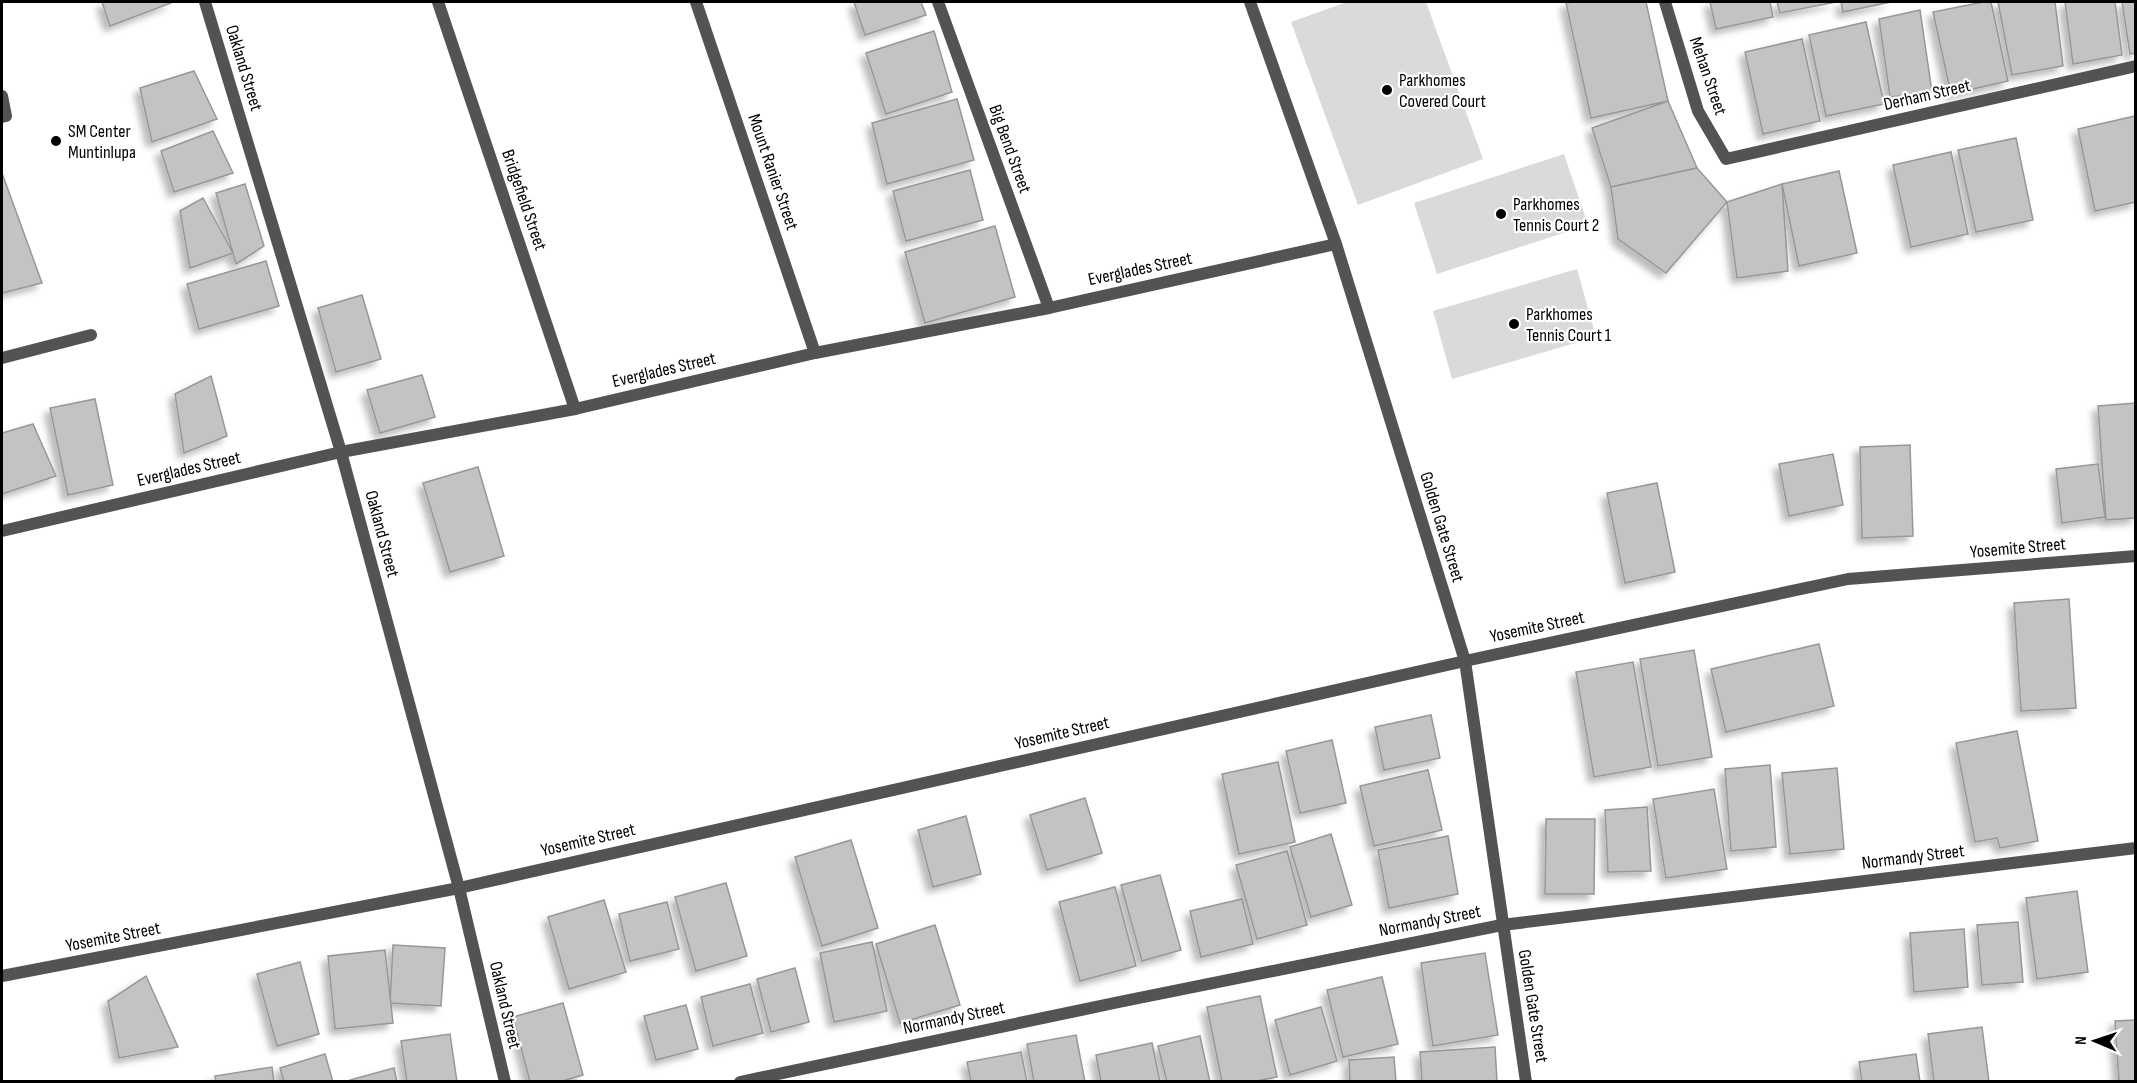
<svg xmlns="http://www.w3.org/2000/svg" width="2137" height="1083" viewBox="0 0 2137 1083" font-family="'Sofia Sans Condensed',sans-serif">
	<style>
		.green { fill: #dadada }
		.building { fill: #c3c3c3; stroke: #979797; stroke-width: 1.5; filter: url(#shadow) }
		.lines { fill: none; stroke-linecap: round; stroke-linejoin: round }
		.lane { stroke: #535353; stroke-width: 12 }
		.street { stroke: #535353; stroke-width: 12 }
		.poi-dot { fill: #000; stroke: #fff; stroke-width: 2 }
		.labels { text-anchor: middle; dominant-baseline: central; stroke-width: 4.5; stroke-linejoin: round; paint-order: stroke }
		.street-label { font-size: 18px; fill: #000; stroke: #fff }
		.poi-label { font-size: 18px; fill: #000; stroke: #fff; text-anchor: start }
	</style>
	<defs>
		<filter id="shadow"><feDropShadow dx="-5.5" dy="5.5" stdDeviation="3" flood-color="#0004"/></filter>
	</defs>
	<rect width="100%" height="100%" fill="#fff"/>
	<!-- green -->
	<g class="green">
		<polygon points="1347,2 1426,2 1483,159 1358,205 1291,22"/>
		<polygon points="1564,154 1588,225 1437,274 1414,203"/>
		<polygon points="1577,269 1596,337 1452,379 1433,311"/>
	</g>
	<!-- building -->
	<g class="building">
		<polygon points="102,2 170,2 171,3 110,26"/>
		<polygon points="854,2 921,2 926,15 865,35"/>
		<polygon points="1573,2 1646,2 1668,101 1591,118 1566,3"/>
		<polygon points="1710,2 1770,2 1773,17 1716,29"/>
		<polygon points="1777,2 1836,2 1780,13"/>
		<polygon points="1841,2 1891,2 1843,12"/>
		<polygon points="1983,2 1991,2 2008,81 1951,94 1933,12"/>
		<polygon points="1998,2 2055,2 2063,66 2012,75"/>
		<polygon points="2065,2 2115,2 2122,55 2073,64"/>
		<polygon points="2122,2 2136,2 2136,53 2130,54"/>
		<polygon points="1920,10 1932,92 1890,97 1879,19"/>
		<polygon points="1866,22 1884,104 1826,116 1809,35"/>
		<polygon points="934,31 952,92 886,114 866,53"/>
		<polygon points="1802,39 1820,121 1763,134 1745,52"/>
		<polygon points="194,71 217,119 152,142 140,88"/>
		<polygon points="957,99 974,160 887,184 872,123"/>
		<polygon points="1668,101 1697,168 1611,187 1592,128"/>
		<polygon points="2135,116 2136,202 2095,211 2078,129"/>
		<polygon points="213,131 233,173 174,192 161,151"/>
		<polygon points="2016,138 2033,220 1976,232 1958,150"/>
		<polygon points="1951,152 1968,234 1911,247 1893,165"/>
		<polygon points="1697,168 1727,202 1666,273 1618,239 1611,187"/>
		<polygon points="970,170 983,220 906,241 893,191"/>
		<polygon points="1839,171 1857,253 1799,266 1782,184"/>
		<polygon points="2,173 42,283 2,293"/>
		<polygon points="245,184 264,246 236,264 216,193"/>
		<polygon points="1782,184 1788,271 1737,278 1727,202"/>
		<polygon points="203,198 233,253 190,268 180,211"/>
		<polygon points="995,226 1015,297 925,323 905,252"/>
		<polygon points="266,261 279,306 199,329 187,284"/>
		<polygon points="362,295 381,359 336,372 318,308"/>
		<polygon points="422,375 435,417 380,433 367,390"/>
		<polygon points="211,376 227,436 184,453 175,394"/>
		<polygon points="95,399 113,485 68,495 50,408"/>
		<polygon points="2136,403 2136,518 2106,520 2098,406"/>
		<polygon points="33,424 56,476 2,494 2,433"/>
		<polygon points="1910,445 1913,536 1862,538 1860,447"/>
		<polygon points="1833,454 1843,505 1789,516 1779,464"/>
		<polygon points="2098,464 2105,517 2062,523 2056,469"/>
		<polygon points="478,467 504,556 450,572 423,483"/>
		<polygon points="1657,483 1675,572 1625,583 1607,493"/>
		<polygon points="2069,599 2076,708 2021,711 2014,603"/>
		<polygon points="1819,644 1834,706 1726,732 1711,669"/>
		<polygon points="1694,650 1712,757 1658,766 1640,659"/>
		<polygon points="1633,662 1651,767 1594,777 1576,672"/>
		<polygon points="1431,715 1440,758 1384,770 1375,727"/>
		<polygon points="2017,731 2038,841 2000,848 1997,838 1975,842 1956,743"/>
		<polygon points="1332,740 1346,803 1300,813 1286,751"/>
		<polygon points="1278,762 1295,842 1239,854 1222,774"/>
		<polygon points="1770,765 1776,847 1731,851 1725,769"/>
		<polygon points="1837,768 1844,849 1790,854 1782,773"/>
		<polygon points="1428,770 1442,830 1374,846 1360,786"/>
		<polygon points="1714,789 1727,869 1666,878 1653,799"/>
		<polygon points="1085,798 1102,853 1047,870 1030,815"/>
		<polygon points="1647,807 1651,871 1608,872 1605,810"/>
		<polygon points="966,816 981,874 933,887 918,830"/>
		<polygon points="1546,819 1595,819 1594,894 1545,894"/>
		<polygon points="1331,834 1352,905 1311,917 1290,847"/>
		<polygon points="1448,836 1458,894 1389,908 1378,850"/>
		<polygon points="851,840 878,928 822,946 795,857"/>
		<polygon points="1287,851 1307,925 1257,939 1236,865"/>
		<polygon points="1160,875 1181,950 1142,961 1121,885"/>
		<polygon points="726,883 747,956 696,971 675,897"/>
		<polygon points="1115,887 1136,966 1080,981 1059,902"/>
		<polygon points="2077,891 2088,972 2037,979 2026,898"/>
		<polygon points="1242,899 1253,944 1201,957 1190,911"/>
		<polygon points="604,900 626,972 569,989 548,917"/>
		<polygon points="667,902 679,949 630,961 619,914"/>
		<polygon points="2018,922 2023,982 1982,985 1977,925"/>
		<polygon points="935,925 960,1005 900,1023 876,944"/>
		<polygon points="1964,929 1968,987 1914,992 1910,933"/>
		<polygon points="872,942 887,1011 834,1022 820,953"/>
		<polygon points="393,945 445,948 441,1006 390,1003"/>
		<polygon points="385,950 393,1023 335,1029 328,956"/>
		<polygon points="1485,953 1498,1035 1433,1046 1421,963"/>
		<polygon points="300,962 319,1034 277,1046 257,974"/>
		<polygon points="795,968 809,1022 771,1032 757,979"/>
		<polygon points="146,976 178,1047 119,1058 108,1001"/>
		<polygon points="1382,977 1398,1044 1343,1057 1327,990"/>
		<polygon points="750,984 763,1033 713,1046 701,997"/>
		<polygon points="1260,996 1277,1077 1252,1082 1222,1082 1207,1007"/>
		<polygon points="563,1003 583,1075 559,1082 530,1082 513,1017"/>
		<polygon points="686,1005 698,1049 656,1060 644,1016"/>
		<polygon points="1321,1007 1337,1061 1290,1075 1275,1020"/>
		<polygon points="2136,1020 2136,1082 2119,1082 2115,1021"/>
		<polygon points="1982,1027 1989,1082 1934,1082 1928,1034"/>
		<polygon points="450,1034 457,1082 407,1082 401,1041"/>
		<polygon points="1076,1035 1085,1082 1034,1082 1027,1044"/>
		<polygon points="1200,1036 1210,1082 1167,1082 1158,1046"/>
		<polygon points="1152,1043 1160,1082 1101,1082 1096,1055"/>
		<polygon points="1495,1047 1497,1082 1422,1082 1420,1052"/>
		<polygon points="1021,1052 1027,1082 971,1082 967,1062"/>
		<polygon points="325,1054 333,1082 284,1082 280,1068"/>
		<polygon points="1916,1054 1920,1082 1862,1082 1859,1062"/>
		<polygon points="1394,1057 1396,1082 1350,1082 1349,1060"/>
		<polygon points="272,1067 274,1082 216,1082 215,1076"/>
		<polygon points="394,1068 397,1082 350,1082 350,1080"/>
	</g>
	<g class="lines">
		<!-- lane -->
		<polyline class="lane" points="2,96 6,116 2,117"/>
		<!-- street -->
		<g class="street">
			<polyline points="205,2 341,452 459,888 505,1082"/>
			<polyline points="438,2 575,409"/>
			<polyline points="696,2 815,353"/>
			<polyline points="938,2 1049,308"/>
			<polyline points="1250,2 1336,244 1465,661 1526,1082"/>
			<polyline points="1665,2 1698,111 1726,159 2136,66"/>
			<polyline points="2,358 91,335"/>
			<polyline points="2,531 341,452 575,409 815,353 1049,308 1336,244"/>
			<polyline points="2,976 459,888 1465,661 1848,579 2136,556"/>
			<polyline points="740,1082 1119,1002 1502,925 2136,848"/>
		</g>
	</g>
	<!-- markers -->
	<g class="poi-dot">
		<circle cx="1387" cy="90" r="6"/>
		<circle cx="56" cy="141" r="6"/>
		<circle cx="1501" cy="214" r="6"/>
		<circle cx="1514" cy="324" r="6"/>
	</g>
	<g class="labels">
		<!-- street labels -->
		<g class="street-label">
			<text transform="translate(244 68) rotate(73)">Oakland Street</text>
			<text transform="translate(1708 76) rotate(71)">Mehan Street</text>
			<text transform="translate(1927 95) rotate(-13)">Derham Street</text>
			<text transform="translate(1010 149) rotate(70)">Big Bend Street</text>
			<text transform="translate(773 172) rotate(71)">Mount Ranier Street</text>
			<text transform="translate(524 200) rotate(71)">Bridgefield Street</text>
			<text transform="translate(1140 269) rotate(-12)">Everglades Street</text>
			<text transform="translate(664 370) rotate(-13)">Everglades Street</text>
			<text transform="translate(189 469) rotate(-13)">Everglades Street</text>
			<text transform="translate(1442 527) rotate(73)">Golden Gate Street</text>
			<text transform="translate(382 534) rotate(75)">Oakland Street</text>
			<text transform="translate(2018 548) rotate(-5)">Yosemite Street</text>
			<text transform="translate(1537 627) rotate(-12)">Yosemite Street</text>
			<text transform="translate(1062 733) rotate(-13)">Yosemite Street</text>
			<text transform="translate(588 840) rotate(-13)">Yosemite Street</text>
			<text transform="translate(1913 857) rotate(-7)">Normandy Street</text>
			<text transform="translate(1430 921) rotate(-11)">Normandy Street</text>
			<text transform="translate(113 937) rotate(-11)">Yosemite Street</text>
			<text transform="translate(505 1005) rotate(77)">Oakland Street</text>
			<text transform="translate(1533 1006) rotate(81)">Golden Gate Street</text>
			<text transform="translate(954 1018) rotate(-12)">Normandy Street</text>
		</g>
		<!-- poi labels -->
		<g class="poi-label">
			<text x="1399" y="80">Parkhomes<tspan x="1399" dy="21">Covered Court</tspan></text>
			<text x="68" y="131">SM Center<tspan x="68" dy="21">Muntinlupa</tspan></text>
			<text x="1513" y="204">Parkhomes<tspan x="1513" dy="21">Tennis Court 2</tspan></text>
			<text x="1526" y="314">Parkhomes<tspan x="1526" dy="21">Tennis Court 1</tspan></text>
		</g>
	</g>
	<!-- border -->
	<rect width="2137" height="1083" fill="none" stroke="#000000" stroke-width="6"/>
	<!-- north arrow -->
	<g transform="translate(2095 1041) rotate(272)" stroke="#ffffff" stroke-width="4.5" paint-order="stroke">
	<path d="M0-4.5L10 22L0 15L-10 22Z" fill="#000000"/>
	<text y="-9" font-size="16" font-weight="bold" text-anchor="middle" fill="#000000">N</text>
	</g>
</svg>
